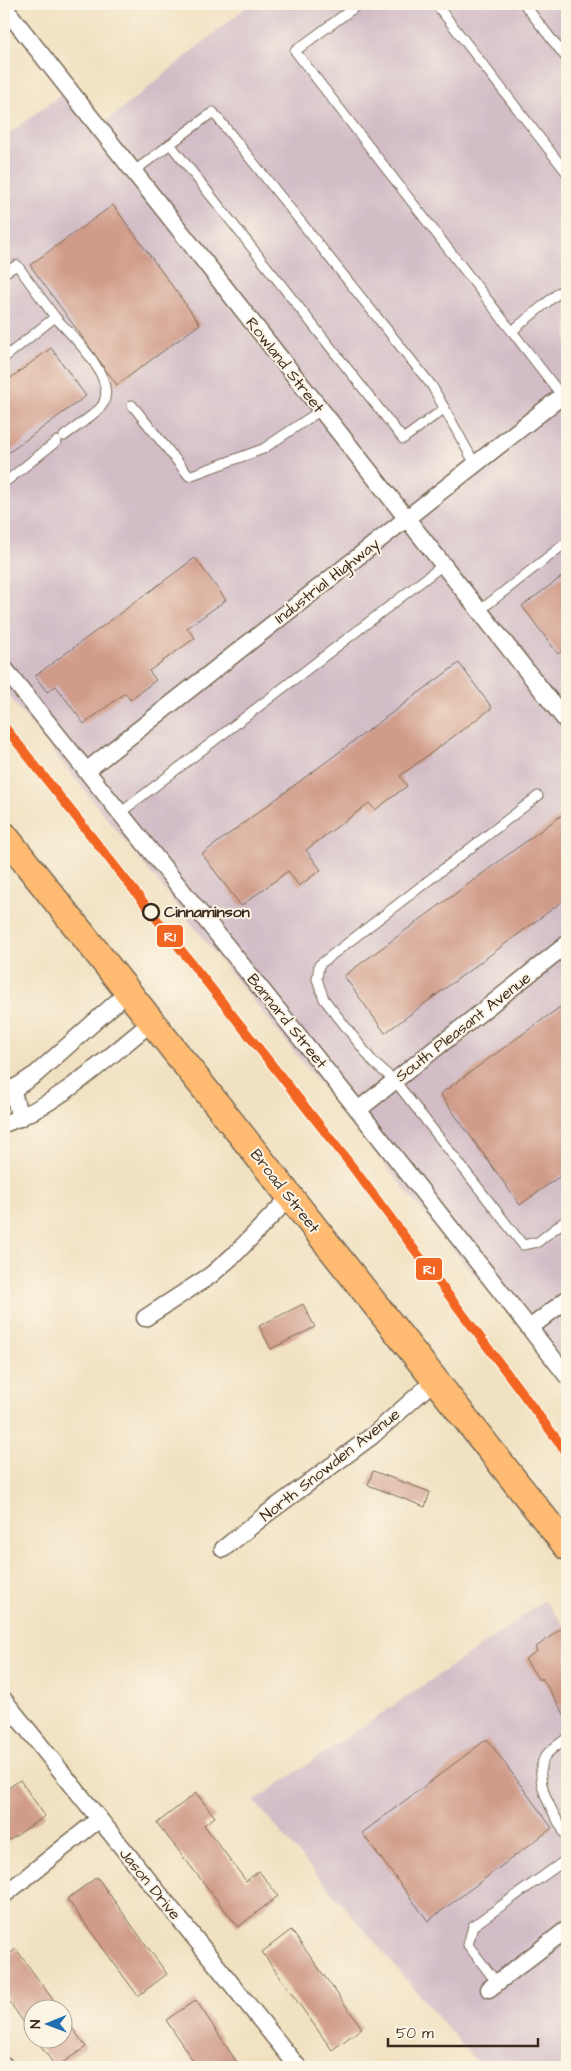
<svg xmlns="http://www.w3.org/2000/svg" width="571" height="2071" viewBox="0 0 571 2071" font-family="'Architects Daughter',sans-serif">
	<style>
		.industrial { fill: #d2bdc7 }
		.building { fill: #d09b89 }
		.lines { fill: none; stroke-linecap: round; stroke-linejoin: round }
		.lane-casing { stroke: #7a6a57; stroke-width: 11 }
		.street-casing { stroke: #7a6a57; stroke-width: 19 }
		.primary-casing { stroke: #7a6a57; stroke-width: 29 }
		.lane { stroke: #fff; stroke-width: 9 }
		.street { stroke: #fff; stroke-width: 16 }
		.primary { stroke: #febb71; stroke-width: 26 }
		.rail-1-casing { stroke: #fcf5e5; stroke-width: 12 }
		.rail-1 { stroke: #f26522; stroke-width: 9 }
		.stop-dot { fill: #fcf5e5; stroke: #3b2a1e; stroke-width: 2.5 }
		.labels { text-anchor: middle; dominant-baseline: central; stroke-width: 4; stroke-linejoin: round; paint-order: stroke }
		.street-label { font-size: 16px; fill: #3b2a1e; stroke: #fcf5e5 }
		.stop-label { font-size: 16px; font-weight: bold; fill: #3b2a1e; stroke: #fcf5e5; text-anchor: start }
		.line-badge { stroke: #fcf5e5; stroke-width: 2 }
		.badge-label { font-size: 14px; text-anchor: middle; font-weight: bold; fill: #fff }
	</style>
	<rect width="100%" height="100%" fill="#fcf5e5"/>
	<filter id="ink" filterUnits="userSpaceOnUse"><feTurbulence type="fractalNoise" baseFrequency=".02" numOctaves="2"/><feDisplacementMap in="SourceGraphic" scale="10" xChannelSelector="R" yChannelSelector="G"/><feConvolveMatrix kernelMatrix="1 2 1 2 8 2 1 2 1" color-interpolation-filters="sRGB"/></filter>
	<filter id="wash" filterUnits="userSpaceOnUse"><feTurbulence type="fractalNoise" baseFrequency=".0096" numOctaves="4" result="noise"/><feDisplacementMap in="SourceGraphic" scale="20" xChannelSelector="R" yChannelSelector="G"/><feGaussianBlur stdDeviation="1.12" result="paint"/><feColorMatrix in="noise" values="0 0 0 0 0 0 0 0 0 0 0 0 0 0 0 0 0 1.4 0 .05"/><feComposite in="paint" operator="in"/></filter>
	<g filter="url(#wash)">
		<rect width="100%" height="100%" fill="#f0e1c1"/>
		<!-- industrial -->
		<g class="industrial">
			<polygon points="250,4 567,4 567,1363 470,1271 4,690 4,137 62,94 95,131"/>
			<polygon points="544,1600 567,1629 567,2067 481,2067 254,1801 513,1624"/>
		</g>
		<g id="blocks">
			<!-- building -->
			<g class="building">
				<polygon points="113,205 200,324 117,385 30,265"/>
				<polygon points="51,348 86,396 4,456 4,383"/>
				<polygon points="195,558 226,600 187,628 195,638 149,671 156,680 130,700 125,693 84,724 56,686 47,692 35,676"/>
				<polygon points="567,573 567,646 558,654 522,606"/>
				<polygon points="459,663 492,708 400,776 407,786 375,810 369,803 306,850 321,870 299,886 288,871 241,906 202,854"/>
				<polygon points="567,811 567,898 385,1033 344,976"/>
				<polygon points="567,1002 567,1171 520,1205 440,1094"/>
				<polygon points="303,1304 315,1327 271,1349 259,1326"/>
				<polygon points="373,1471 430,1492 425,1507 368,1485"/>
				<polygon points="567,1624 567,1719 542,1678 539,1680 525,1659 537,1651 535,1648"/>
				<polygon points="487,1739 552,1828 428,1921 362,1833"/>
				<polygon points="20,1780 45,1816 4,1844 4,1791"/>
				<polygon points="196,1793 215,1817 204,1825 246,1881 259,1871 278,1896 238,1927 157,1823"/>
				<polygon points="97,1877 167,1974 138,1996 67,1899"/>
				<polygon points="291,1930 362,2028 332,2050 262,1952"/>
				<polygon points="16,1949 59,2008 32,2008 32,2034 4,1994 4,1958"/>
				<polygon points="196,2000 240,2067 197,2067 166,2020"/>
				<polygon points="62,2014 86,2047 56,2067 35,2038 62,2038"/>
			</g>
		</g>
	</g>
	<g filter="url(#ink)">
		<use href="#blocks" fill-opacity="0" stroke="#7a6a57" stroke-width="1"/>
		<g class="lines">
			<!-- lane casing -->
			<g class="lane-casing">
				<g id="lane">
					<polyline points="359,4 295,51 562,396"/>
					<polyline points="436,4 567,173"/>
					<polyline points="524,4 567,59"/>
					<polyline points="170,144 403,439 445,408"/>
					<polyline points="133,172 213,112 432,386 475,464"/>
					<polyline points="4,273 17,265 55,317 4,358"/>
					<path d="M 55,317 C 71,335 117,377 103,404 C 100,411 72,430 64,436"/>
					<polyline points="512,331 567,286"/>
					<polyline points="132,405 189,476 263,449 321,410"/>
					<polyline points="4,483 57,441"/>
					<polyline points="479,611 567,542"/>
					<polyline points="538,796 319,965 317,979 324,999 374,1063 395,1081 523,1245 538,1242 567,1219"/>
					<polyline points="120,813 443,565"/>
					<path d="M 567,1738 C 560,1744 547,1751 544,1758 C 532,1784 556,1816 567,1838"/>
					<polyline points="497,1983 468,1945 473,1926 567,1859"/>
				</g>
			</g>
			<!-- street casing -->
			<g class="street-casing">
				<g id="street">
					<polyline points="4,7 567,722"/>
					<polyline points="4,668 358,1110 567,1376"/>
					<polyline points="86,771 567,392"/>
					<polyline points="12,1088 20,1118"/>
					<polyline points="4,1091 18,1086 36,1074 128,992"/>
					<polyline points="358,1110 567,944"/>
					<path d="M 4,1124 C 60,1104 105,1059 152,1022"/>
					<polyline points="145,1318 211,1275 235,1254 290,1197"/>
					<polyline points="530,1328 567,1299"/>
					<polyline points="223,1549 269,1512 372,1436 435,1380"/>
					<polyline points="4,1700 298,2067"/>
					<polyline points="4,1895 98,1820"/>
					<polyline points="489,1989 567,1929"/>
					<polyline points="4,2065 5,2067"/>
				</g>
			</g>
			<!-- primary casing -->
			<g class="primary-casing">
				<polyline id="primary" points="4,835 567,1547"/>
			</g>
			<!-- lane -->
			<use href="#lane" class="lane"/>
			<!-- street -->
			<use href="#street" class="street"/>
			<!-- primary -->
			<use href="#primary" class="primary"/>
			<!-- rail-1 casing -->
			<g class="rail-1-casing">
				<polyline id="rail-1" points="4,726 348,1161 567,1453"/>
			</g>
			<!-- rail-1 -->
			<use href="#rail-1" class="rail-1"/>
		</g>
	</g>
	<!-- markers -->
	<circle class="stop-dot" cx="151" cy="912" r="8"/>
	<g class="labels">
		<!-- street labels -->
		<g class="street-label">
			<text transform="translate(285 365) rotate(52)">Rowland Street</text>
			<text transform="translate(327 581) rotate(-38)">Industrial Highway</text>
			<text transform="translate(287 1021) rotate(51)">Bannard Street</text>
			<text transform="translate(463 1027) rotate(-38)">South Pleasant Avenue</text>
			<text transform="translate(285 1191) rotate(52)">Broad Street</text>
			<text transform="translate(330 1465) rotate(-38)">North Snowden Avenue</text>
			<text transform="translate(150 1884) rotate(51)">Jason Drive</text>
		</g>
		<!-- stop labels -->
		<g class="stop-label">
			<text x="164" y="912">Cinnaminson</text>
		</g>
	</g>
	<g class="line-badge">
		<rect x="156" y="924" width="28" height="24" rx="5" fill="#f26522"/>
		<rect x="415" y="1257" width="28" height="24" rx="5" fill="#f26522"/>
	</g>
	<g class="badge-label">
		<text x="170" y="941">R1</text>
		<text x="429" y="1274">R1</text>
	</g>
	<!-- margin -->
	<rect width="571" height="2071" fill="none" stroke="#fcf5e5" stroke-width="20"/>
	<!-- north arrow -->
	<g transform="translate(48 2024) rotate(269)"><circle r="24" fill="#fcf5e5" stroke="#afa495"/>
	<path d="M0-4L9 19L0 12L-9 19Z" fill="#1f6fb2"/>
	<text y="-8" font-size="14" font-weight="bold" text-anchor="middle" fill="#3b2a1e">N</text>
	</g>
	<!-- scale -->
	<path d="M388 2038v8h150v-8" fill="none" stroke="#3b2a1e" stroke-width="2.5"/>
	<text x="396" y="2038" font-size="15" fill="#3b2a1e" stroke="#fcf5e5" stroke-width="4" paint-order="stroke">50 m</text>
</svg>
